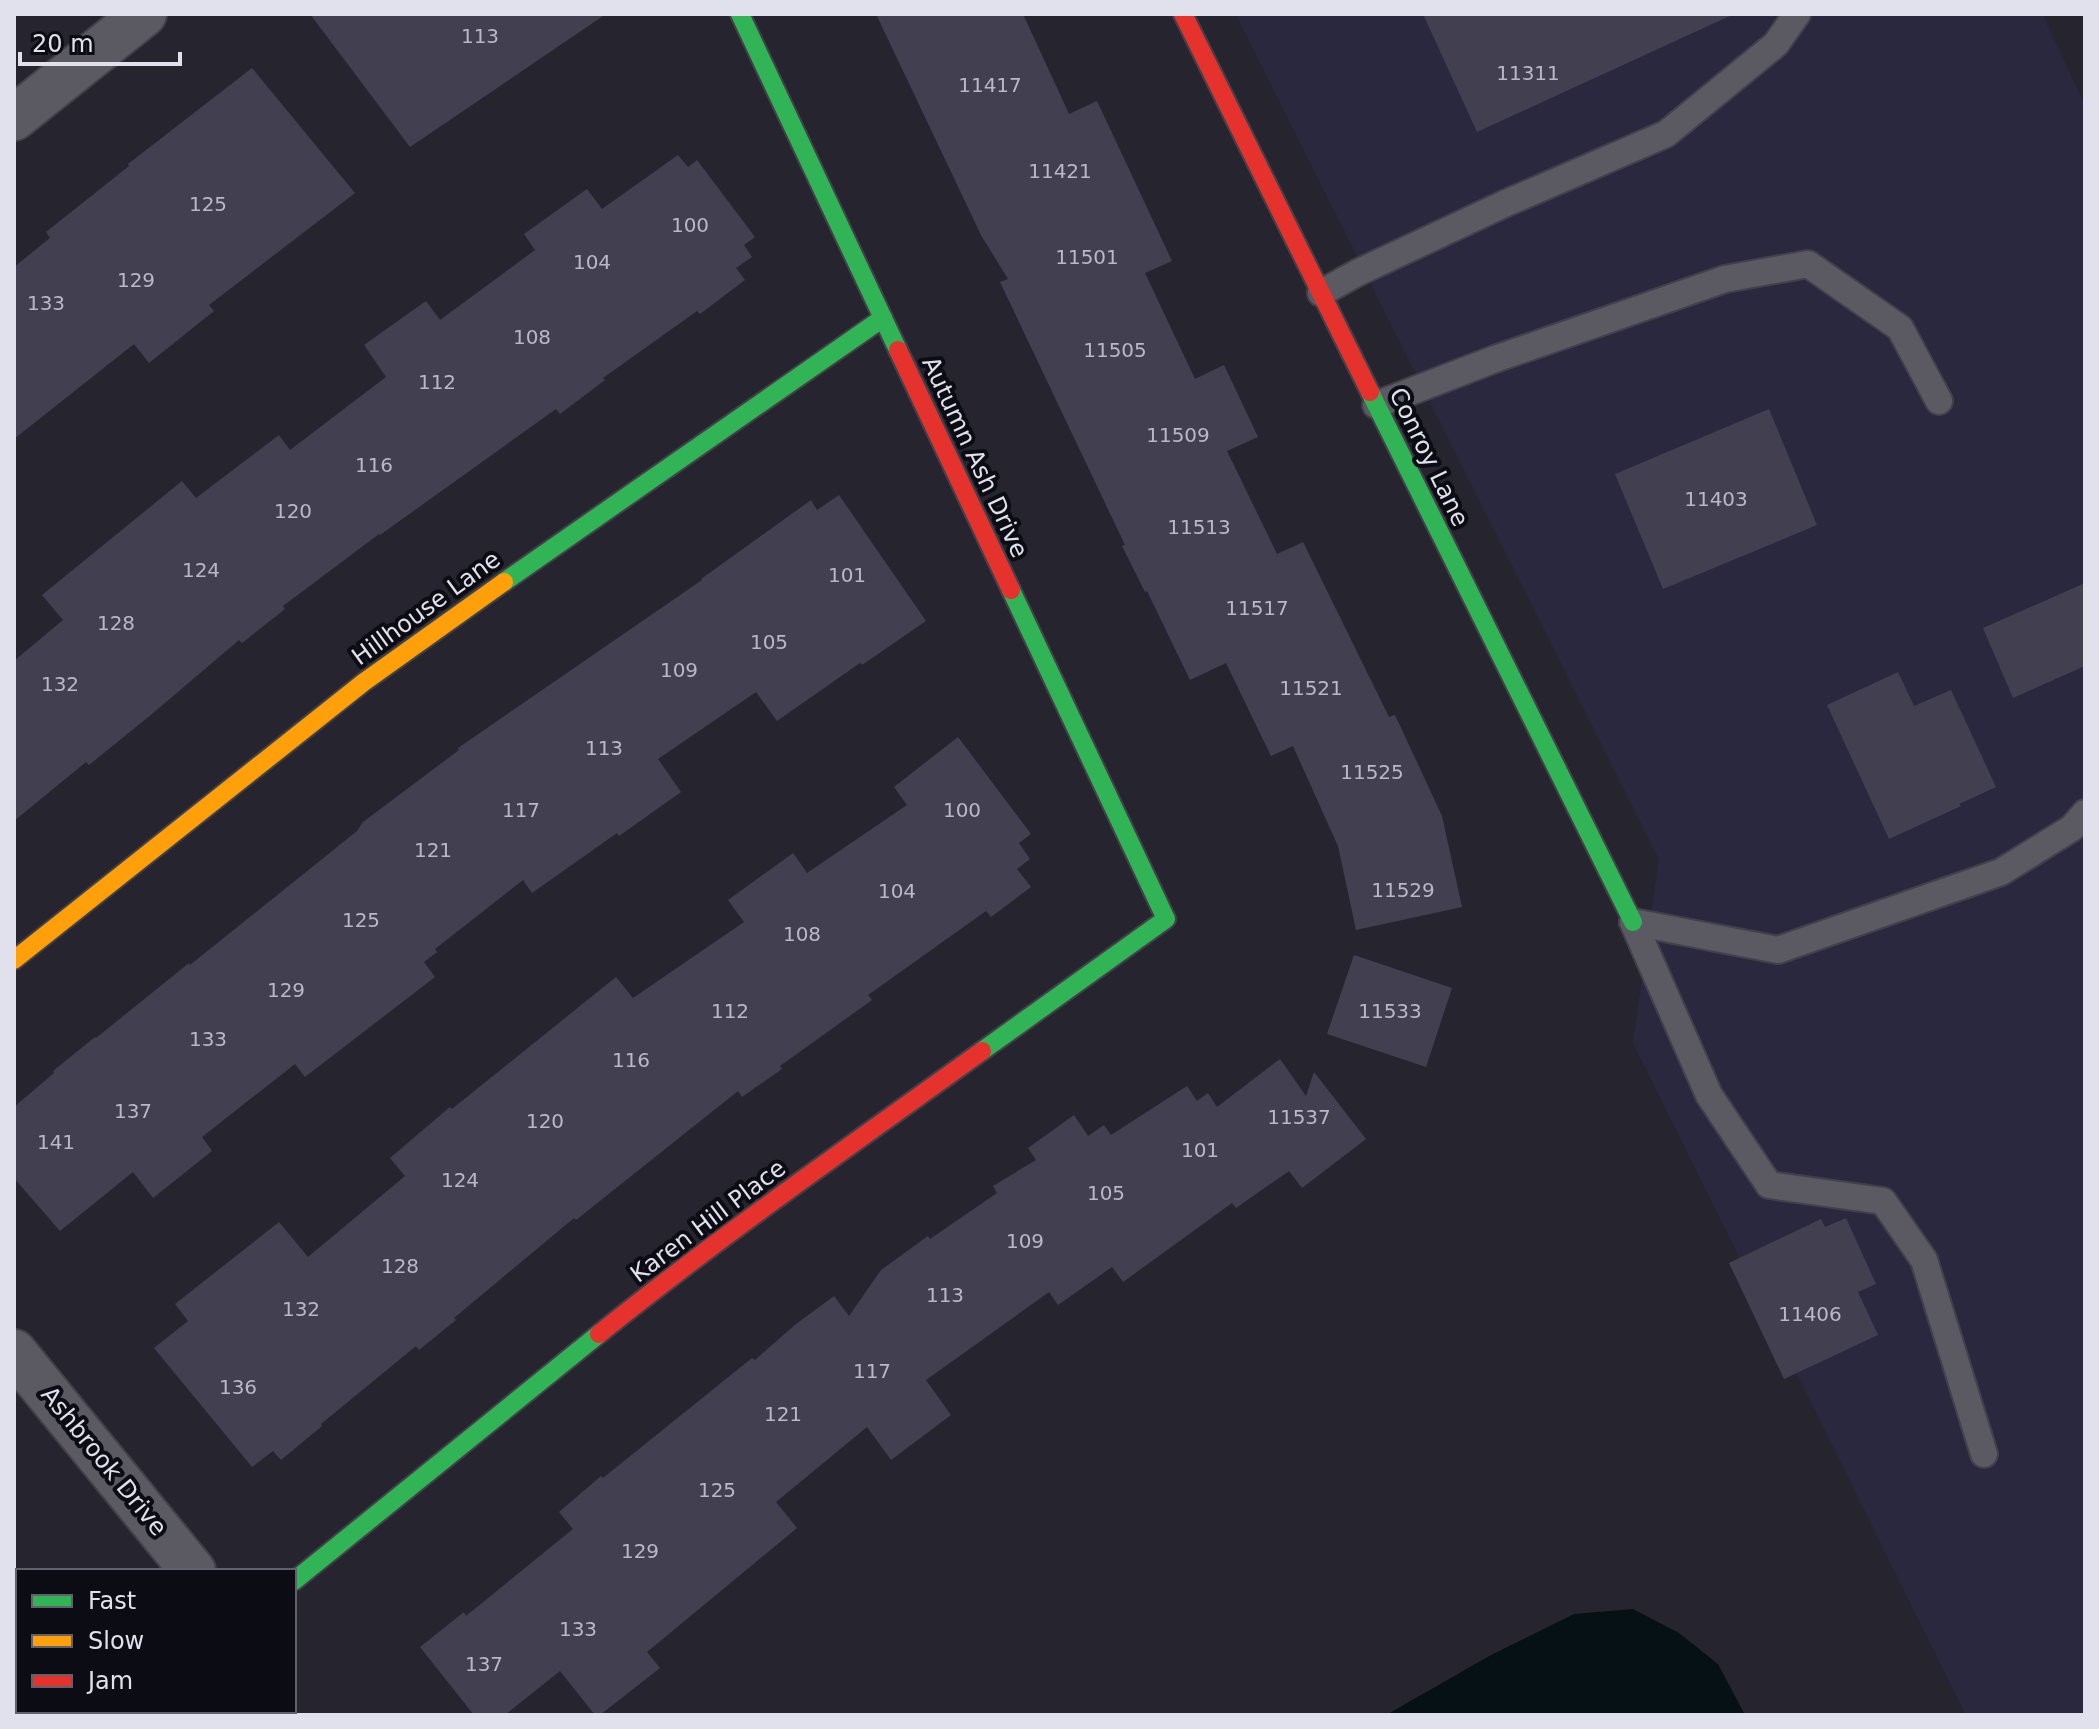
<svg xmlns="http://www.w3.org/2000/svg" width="2099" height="1729" viewBox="0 0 2099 1729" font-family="'DejaVu Sans',sans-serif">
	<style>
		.built { fill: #2a283f }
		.water { fill: #061116 }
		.building { fill: #423f51 }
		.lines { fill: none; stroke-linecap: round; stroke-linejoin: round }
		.lane-casing { stroke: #42414a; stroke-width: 30 }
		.street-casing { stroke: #42414a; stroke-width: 48 }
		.fast-casing { stroke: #42414a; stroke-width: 22 }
		.slow-casing { stroke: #42414a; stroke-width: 22 }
		.jam-casing { stroke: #42414a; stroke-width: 22 }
		.lane { stroke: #5b5a62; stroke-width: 26 }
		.street { stroke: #5b5a62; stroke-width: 44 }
		.fast { stroke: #30b455; stroke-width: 18 }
		.slow { stroke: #ff9f0a; stroke-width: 18 }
		.jam { stroke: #e5322d; stroke-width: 18 }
		.labels { text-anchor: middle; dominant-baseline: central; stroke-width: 8; stroke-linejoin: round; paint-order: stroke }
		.number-label { font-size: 20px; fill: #b9b8c6 }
		.street-label { font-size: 24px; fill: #e1e0ed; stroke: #0c0c14 }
	</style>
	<rect width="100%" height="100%" fill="#26252f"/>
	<!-- built -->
	<polygon class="built" points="1236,14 2042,14 2085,105 2085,1715 1966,1715 1633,1043 1659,859"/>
	<!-- water -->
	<polygon class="water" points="1633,1609 1679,1633 1718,1664 1745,1715 1386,1715 1491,1655 1574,1614"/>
	<!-- building -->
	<g class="building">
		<polygon points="310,14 606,14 410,147"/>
		<polygon points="876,14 1023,14 1069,114 1097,101 1172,261 1145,273 1195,379 1224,365 1258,437 1227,451 1277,554 1303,542 1389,717 1395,715 1442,816 1462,907 1356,930 1338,846 1293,746 1271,756 1226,663 1190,680 1147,591 1145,592 1122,546 1125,545 1000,282 1008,279 981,235"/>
		<polygon points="1423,14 1734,14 1477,132"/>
		<polygon points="252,68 355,193 209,305 214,311 149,363 134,344 14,439 14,267 50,238 46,232 129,166 128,164"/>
		<polygon points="678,155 688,167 697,160 755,237 744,245 752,257 736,268 745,280 700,314 697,311 603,378 605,380 560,414 556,409 380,535 379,534 283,606 285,609 242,643 239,640 152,714 89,765 86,762 14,821 14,661 63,620 42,595 182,481 196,498 279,435 290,450 386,377 364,345 426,301 440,320 535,250 524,234 587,189 602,209"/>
		<polygon points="1769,409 1817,525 1663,589 1615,474"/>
		<polygon points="839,495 926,621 862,665 860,663 777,721 756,692 658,759 681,792 619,836 617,833 532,893 523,880 435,949 437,952 424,962 435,977 305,1077 295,1064 202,1137 212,1151 153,1198 133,1172 60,1231 14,1178 14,1107 54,1073 53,1071 95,1037 96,1038 189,963 190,965 357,831 363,822 459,750 458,748 702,580 701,579 811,500 817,510"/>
		<polygon points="2085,583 2085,666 2013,698 1983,628"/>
		<polygon points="1898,672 1914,706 1951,690 1996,787 1959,804 1961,806 1889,839 1827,705"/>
		<polygon points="958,737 1031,834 1019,843 1030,859 1017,869 1031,887 991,917 986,911 868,995 872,1000 780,1066 782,1069 742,1097 738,1091 576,1220 574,1218 454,1318 456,1320 419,1350 416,1346 321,1424 322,1426 281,1460 273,1451 252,1467 154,1348 188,1321 175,1304 279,1222 308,1257 405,1176 390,1158 450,1107 452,1109 616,977 633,998 744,922 728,900 793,853 807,873 907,805 894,787"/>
		<polygon points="1354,955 1452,988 1426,1067 1327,1034"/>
		<polygon points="1280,1059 1306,1096 1314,1072 1366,1139 1302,1188 1289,1171 1236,1208 1232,1203 1123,1282 1112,1267 1058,1305 1049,1292 926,1380 951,1415 891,1460 867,1427 776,1502 797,1528 647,1652 660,1668 600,1715 595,1715 560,1671 505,1715 474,1715 420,1647 464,1612 466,1616 573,1529 559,1512 601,1476 603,1478 752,1358 755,1360 796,1324 834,1296 849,1316 881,1270 928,1236 930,1239 997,1193 993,1186 1036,1160 1028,1148 1074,1115 1088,1136 1104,1125 1111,1135 1187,1086 1197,1101 1208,1093 1217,1107"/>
		<polygon points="1846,1218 1876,1284 1858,1292 1878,1335 1784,1379 1729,1263 1821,1219 1825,1227"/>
	</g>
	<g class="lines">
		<!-- lane casing -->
		<g class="lane-casing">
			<g id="lane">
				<polyline points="1321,293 1357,273 1504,204 1666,134 1776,44 1797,14"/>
				<polyline points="1376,405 1495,359 1725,279 1808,264 1900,328 1939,401"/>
				<polyline points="1633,922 1709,1095 1769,1185 1883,1201 1924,1260 1984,1454"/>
				<polyline points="1633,922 1778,950 2001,872 2072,828 2085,813"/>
			</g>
		</g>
		<!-- street casing -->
		<g class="street-casing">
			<g id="street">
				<polyline points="14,118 144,14"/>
				<polyline points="14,1352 193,1571"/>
			</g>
		</g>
		<!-- fast casing -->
		<g class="fast-casing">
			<g id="fast">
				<polyline points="740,14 898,350"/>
				<polyline points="1370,392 1633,922"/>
				<polyline points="504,582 883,318"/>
				<polyline points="982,1051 1166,919 1011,590"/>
				<polyline points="294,1581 599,1334"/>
			</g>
		</g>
		<!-- slow casing -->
		<g class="slow-casing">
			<polyline id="slow" points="14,960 364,682 504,582"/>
		</g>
		<!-- jam casing -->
		<g class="jam-casing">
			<g id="jam">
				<polyline points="1183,14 1370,392"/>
				<polyline points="898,350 1011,590"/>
				<path d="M 599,1334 C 723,1234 853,1144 982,1051"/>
			</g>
		</g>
		<!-- lane -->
		<use href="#lane" class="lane"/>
		<!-- street -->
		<use href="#street" class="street"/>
		<!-- fast -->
		<use href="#fast" class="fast"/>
		<!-- slow -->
		<use href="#slow" class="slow"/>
		<!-- jam -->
		<use href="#jam" class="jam"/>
	</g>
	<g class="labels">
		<!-- number labels -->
		<g class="number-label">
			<text x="480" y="36">113</text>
			<text x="1528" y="73">11311</text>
			<text x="990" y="85">11417</text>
			<text x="1060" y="171">11421</text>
			<text x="208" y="204">125</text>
			<text x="690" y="225">100</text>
			<text x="1087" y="257">11501</text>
			<text x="592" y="262">104</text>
			<text x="136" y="280">129</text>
			<text x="46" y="303">133</text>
			<text x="532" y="337">108</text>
			<text x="1115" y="350">11505</text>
			<text x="437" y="382">112</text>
			<text x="1178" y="435">11509</text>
			<text x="374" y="465">116</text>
			<text x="1716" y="499">11403</text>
			<text x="293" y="511">120</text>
			<text x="1199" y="527">11513</text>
			<text x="201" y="570">124</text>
			<text x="847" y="575">101</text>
			<text x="1257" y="608">11517</text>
			<text x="116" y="623">128</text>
			<text x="769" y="642">105</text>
			<text x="679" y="670">109</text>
			<text x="60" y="684">132</text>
			<text x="1311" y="688">11521</text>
			<text x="604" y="748">113</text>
			<text x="1372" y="772">11525</text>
			<text x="521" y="810">117</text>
			<text x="962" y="810">100</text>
			<text x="433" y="850">121</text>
			<text x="1403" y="890">11529</text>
			<text x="897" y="891">104</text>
			<text x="361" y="920">125</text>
			<text x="802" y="934">108</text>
			<text x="286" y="990">129</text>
			<text x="730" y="1011">112</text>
			<text x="1390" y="1011">11533</text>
			<text x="208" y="1039">133</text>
			<text x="631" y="1060">116</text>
			<text x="133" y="1111">137</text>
			<text x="1299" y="1117">11537</text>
			<text x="545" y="1121">120</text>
			<text x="56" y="1142">141</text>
			<text x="1200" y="1150">101</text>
			<text x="460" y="1180">124</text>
			<text x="1106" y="1193">105</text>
			<text x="1025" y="1241">109</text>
			<text x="400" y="1266">128</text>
			<text x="945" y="1295">113</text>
			<text x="301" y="1309">132</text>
			<text x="1810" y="1314">11406</text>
			<text x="872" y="1371">117</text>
			<text x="238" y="1387">136</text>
			<text x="783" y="1414">121</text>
			<text x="717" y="1490">125</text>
			<text x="640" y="1551">129</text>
			<text x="578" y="1629">133</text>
			<text x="484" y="1664">137</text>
		</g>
		<!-- street labels -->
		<g class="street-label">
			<text transform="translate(975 457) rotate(65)">Autumn Ash Drive</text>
			<text transform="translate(1429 457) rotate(64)">Conroy Lane</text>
			<text transform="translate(426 608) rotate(-36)">Hillhouse Lane</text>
			<text transform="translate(708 1221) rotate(-37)">Karen Hill Place</text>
			<text transform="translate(104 1461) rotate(51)">Ashbrook Drive</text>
		</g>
	</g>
	<!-- border -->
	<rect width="2099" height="1729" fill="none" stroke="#e1e0ed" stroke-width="32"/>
	<!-- legend -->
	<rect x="16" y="1569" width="280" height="144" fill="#0c0c14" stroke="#61616b" stroke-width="2"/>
	<rect x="32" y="1595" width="40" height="12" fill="#30b455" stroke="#61616b" stroke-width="2"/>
	<text x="88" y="1609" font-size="24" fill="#e1e0ed">Fast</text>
	<rect x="32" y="1635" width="40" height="12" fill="#ff9f0a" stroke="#61616b" stroke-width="2"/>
	<text x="88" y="1649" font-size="24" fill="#e1e0ed">Slow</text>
	<rect x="32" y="1675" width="40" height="12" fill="#e5322d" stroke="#61616b" stroke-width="2"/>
	<text x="88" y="1689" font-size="24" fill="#e1e0ed">Jam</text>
	<!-- scale -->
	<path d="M20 52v12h160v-12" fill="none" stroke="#e1e0ed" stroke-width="4"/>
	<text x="32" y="52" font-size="24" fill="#e1e0ed" stroke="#0c0c14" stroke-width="6" paint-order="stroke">20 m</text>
</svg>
